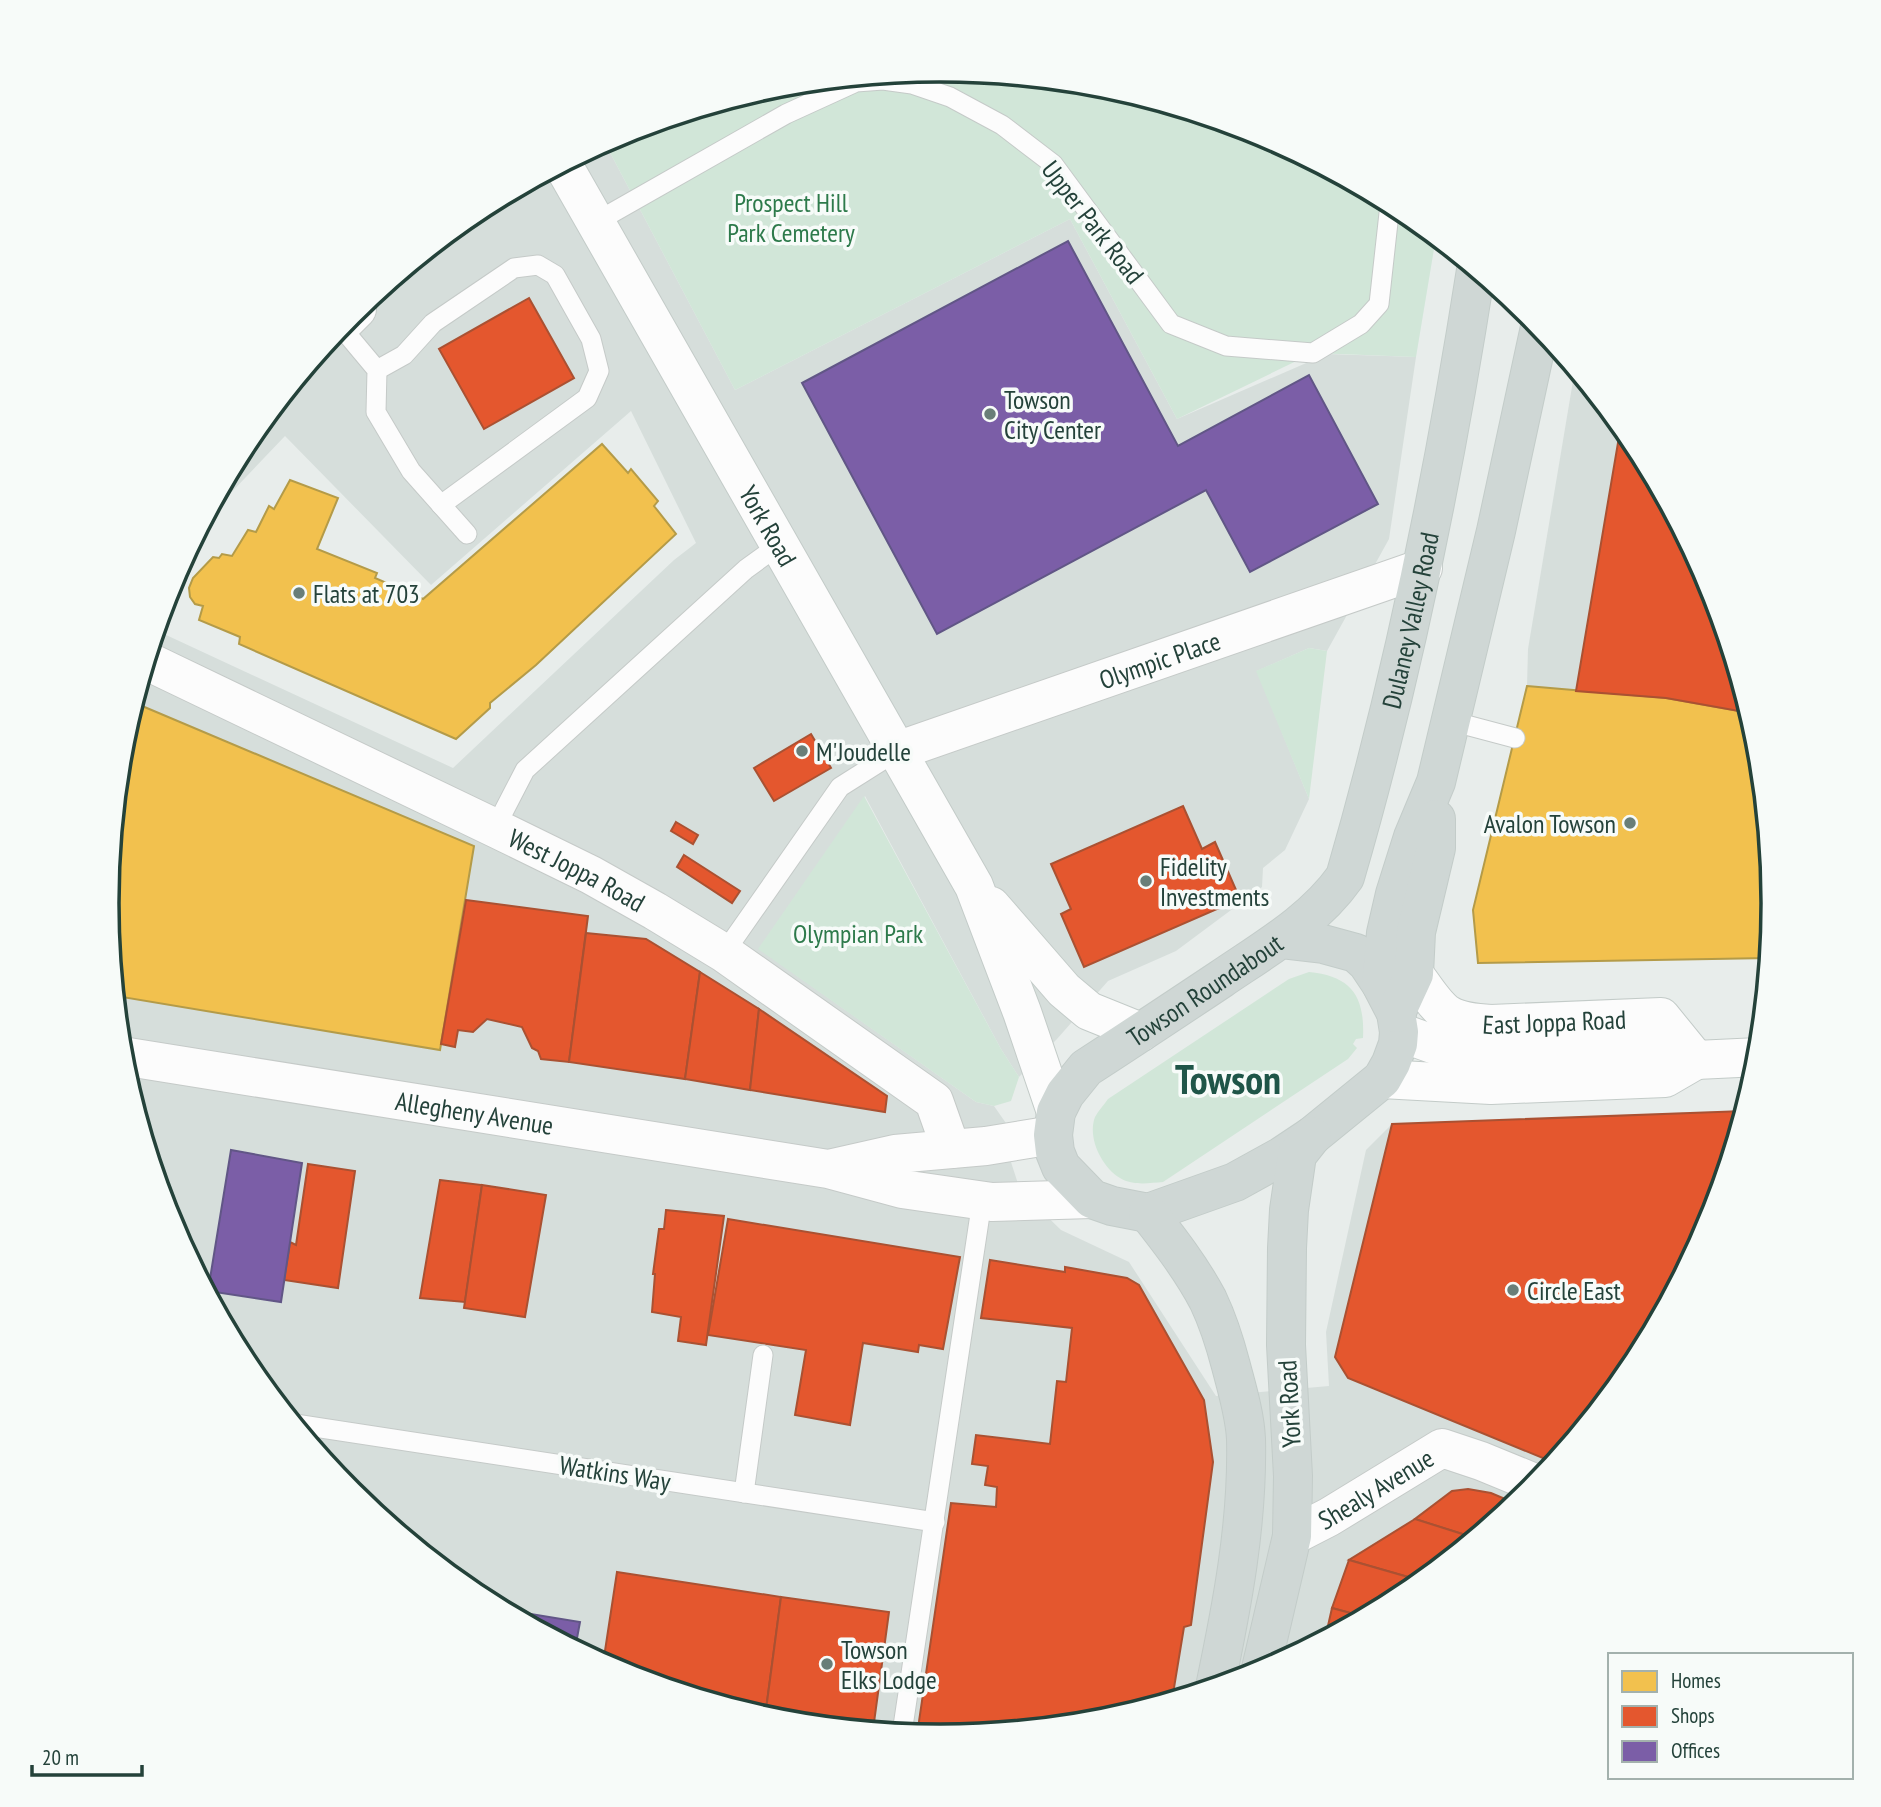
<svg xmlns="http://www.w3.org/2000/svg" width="1881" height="1807" viewBox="0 0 1881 1807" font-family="'PT Sans Narrow',sans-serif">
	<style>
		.built { fill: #d6dedb }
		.green { fill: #d1e6d8 }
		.homes { fill: #f2c14e; stroke: #b49b48; stroke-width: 2 }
		.shops { fill: #e4572e; stroke: #aa5132; stroke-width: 2 }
		.offices { fill: #7b5ea7; stroke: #615686; stroke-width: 2 }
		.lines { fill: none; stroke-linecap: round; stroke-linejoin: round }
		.service-casing { stroke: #c5cac8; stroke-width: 21 }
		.minor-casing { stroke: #c5cac8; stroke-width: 40 }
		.secondary-casing { stroke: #c3cbc8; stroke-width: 40 }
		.primary-casing { stroke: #c3ccc9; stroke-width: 40 }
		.service { stroke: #fcfcfc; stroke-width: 19 }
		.minor { stroke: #fcfcfc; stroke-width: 38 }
		.secondary { stroke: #fcfcfc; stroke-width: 38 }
		.primary { stroke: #cfd7d5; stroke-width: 38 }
		.poi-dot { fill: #697e78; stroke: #f7fbf9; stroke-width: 2.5 }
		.labels { text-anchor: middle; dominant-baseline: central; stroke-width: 7; stroke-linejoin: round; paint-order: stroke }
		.park-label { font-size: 26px; fill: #2d7a4b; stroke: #f7fbf9 }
		.street-label { font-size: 26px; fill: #24423a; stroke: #f7fbf9 }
		.poi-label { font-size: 26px; fill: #24423a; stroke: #f7fbf9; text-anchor: start }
		.town-label { font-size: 40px; font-weight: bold; fill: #1f5548; stroke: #f7fbf9 }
		.rim { fill: none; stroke: #24423a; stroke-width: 3.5 }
	</style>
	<rect width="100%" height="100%" fill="#e8edeb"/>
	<!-- built -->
	<g class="built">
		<polygon points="605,143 735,390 1070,219 1177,419 1327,354 1416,357 1389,539 1327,651 1309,648 1257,671 1309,799 1285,850 1263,868 1262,887 1176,951 1108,981 1057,1039 1019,1077 1001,1049 865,796 759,949 976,1102 994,1106 1008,1126 1010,1159 1020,1190 1061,1230 1129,1262 1216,1396 1329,1386 1326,1332 1366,1150 1392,1124 1745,1110 1710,1223 1633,1367 1530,1493 1403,1597 1259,1674 1103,1721 940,1737 778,1721 621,1673 477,1596 351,1493 247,1366 170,1222 123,1066 107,903 123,741 157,628 164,634 453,768 674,560 696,543 631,411 431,585 285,436 205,520 248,440 351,314 478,210"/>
		<polygon points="1575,369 1634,441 1750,713 1527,686 1528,649"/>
	</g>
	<!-- green -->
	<g class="green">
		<polygon points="941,70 1104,86 1260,134 1404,211 1436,237 1416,357 1313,353 1177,419 1070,219 735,390 605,143 622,133 778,86"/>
		<polygon points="1309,648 1327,651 1309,799 1256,671"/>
		<polygon points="864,796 1001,1049 1019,1077 1011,1101 994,1106 976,1102 758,949"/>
		<path d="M 1309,972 C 1352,976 1365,997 1363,1038 L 1356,1039 L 1353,1044 L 1357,1048 L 1348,1059 L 1163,1182 C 1149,1183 1133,1186 1120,1178 C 1102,1167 1087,1138 1095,1117 C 1098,1111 1104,1105 1108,1099 L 1289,979 Z"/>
	</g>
	<!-- homes -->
	<g class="homes">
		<polygon points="602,444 628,473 631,469 658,501 654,506 676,534 536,665 490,703 490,708 456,739 239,644 240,637 199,620 203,606 195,604 190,597 189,588 193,578 213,557 219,558 222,554 232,556 248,530 256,532 269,506 274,509 290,480 338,498 317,549 377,573 375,578 423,599"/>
		<polygon points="1527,686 1666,698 1750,713 1758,741 1774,904 1769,958 1478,963 1473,910"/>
		<polygon points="135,703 474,846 440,1050 116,996 107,903 123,741"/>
	</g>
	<!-- shops -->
	<g class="shops">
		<polygon points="529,298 574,378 484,429 439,349"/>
		<polygon points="1621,425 1634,441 1711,585 1750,713 1666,698 1576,691"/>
		<polygon points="811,734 831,768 774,801 754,768"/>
		<polygon points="1183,806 1202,849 1215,842 1240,899 1084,967 1061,914 1071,909 1051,864"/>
		<polygon points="676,822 698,835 693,844 671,831"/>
		<polygon points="684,855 740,891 732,903 677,867"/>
		<polygon points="466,900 588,916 569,1062 541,1059 538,1051 532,1048 522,1027 487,1019 473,1032 458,1030 455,1047 441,1044"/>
		<polygon points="586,933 646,939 700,972 685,1079 569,1062"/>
		<polygon points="700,972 759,1009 750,1090 685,1079"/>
		<polygon points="759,1009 887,1096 885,1112 750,1090"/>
		<polygon points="1744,1111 1710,1223 1633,1367 1555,1463 1348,1378 1335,1357 1392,1124"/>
		<polygon points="308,1164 355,1171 338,1288 284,1280 290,1242 296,1245"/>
		<polygon points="440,1180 482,1185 465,1302 420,1298"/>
		<polygon points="482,1185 546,1195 525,1317 464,1308"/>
		<polygon points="666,1210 724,1216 706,1345 678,1341 681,1317 652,1312 655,1274 653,1274 659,1229 664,1229"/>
		<polygon points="728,1219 960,1257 943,1349 919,1345 918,1352 863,1343 850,1425 795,1415 806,1350 708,1335"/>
		<polygon points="990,1260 1065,1272 1065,1267 1127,1278 1139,1285 1204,1400 1213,1462 1191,1625 1184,1627 1172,1700 1103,1721 940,1737 917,1735 951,1503 996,1507 997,1487 985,1485 988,1466 972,1464 976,1435 1050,1444 1057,1381 1066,1382 1072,1328 981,1318"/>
		<polygon points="1468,1489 1491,1493 1517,1504 1475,1538 1415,1519 1452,1491"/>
		<polygon points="1415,1519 1475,1538 1422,1581 1349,1560"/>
		<polygon points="1349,1560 1422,1581 1403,1597 1365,1617 1332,1608"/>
		<polygon points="617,1572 781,1597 765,1717 621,1673 603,1664"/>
		<polygon points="781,1597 889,1612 873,1730 778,1721 765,1717"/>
		<polygon points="1332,1608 1365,1617 1325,1639"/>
	</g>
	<!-- offices -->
	<g class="offices">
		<polygon points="1068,241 1178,446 1309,375 1378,504 1250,572 1206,490 937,634 802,383"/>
		<polygon points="231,1150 302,1163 281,1302 208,1291"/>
		<polygon points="501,1609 580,1622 575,1649"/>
	</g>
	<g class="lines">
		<!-- service casing -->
		<g class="service-casing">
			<g id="service">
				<polyline points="596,222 786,114 856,82 883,80 912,84 950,97 1002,125 1053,164 1171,324 1226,346 1313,353 1361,324 1379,304 1390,204"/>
				<polyline points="341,327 377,370 376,412 411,471 467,534"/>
				<polyline points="377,370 404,355 433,323 514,268 538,265 555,275 591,339 599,371 587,398 441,505"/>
				<polyline points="1451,721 1515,738"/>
				<polyline points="495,828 525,770 746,569 779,545"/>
				<polyline points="724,953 840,787 897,751"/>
				<polyline points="295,1424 935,1522"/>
				<polyline points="744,1493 763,1355"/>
				<polyline points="902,1733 982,1201"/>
			</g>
		</g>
		<!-- minor casing -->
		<g class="minor-casing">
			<g id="minor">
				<polyline points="346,320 357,309"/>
				<path id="s1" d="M 147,661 L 495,828 L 591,875 L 655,911 L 724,953 L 934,1101 L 951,1149"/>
				<path id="s2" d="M 897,751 L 1423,568"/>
				<path id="s3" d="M 122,1056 L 828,1169 L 902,1189 L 992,1202 L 1092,1199"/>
				<polyline points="833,1168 895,1154 986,1146 1053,1135"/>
				<path id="s4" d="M 1292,1536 L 1329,1517 L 1442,1448 L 1481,1461 L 1537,1484"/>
			</g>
		</g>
		<!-- secondary casing -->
		<g class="secondary-casing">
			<g id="secondary">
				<path id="s5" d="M 563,165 L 974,886 L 1022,1012 L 1056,1112"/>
				<polyline points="991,906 1064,990 1089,1011 1141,1032"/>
				<path id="s6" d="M 1414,974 C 1442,1011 1441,1021 1491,1024 L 1661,1017 L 1696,1060"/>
				<polyline points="1399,1032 1441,1047 1491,1054 1664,1048 1696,1060 1759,1057"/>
				<polyline points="1382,1079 1491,1085 1665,1078 1696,1060"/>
			</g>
		</g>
		<!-- primary casing -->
		<g class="primary-casing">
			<g id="primary">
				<path id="s7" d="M 1280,939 L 1323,944 L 1356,953 L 1367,963 L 1381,984 L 1396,1013 L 1399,1032 L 1398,1044 L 1391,1063 L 1382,1079 L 1312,1136 L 1282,1156 L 1235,1182 L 1148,1213 L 1112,1206 L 1092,1199 L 1061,1167 L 1055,1152 L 1053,1135 L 1056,1112 L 1065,1094 L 1086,1068 C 1131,1039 1176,1009 1221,979 C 1265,949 1314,921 1345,877 C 1403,678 1444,475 1476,270"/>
				<polyline points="1381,984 1386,933 1395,894 1413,837 1436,782 1496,531 1540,327"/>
				<polyline points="1396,1013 1414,974 1416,932 1436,848 1436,819"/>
				<path d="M 1148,1213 C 1170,1241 1191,1268 1208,1300 C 1218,1321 1225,1343 1231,1366 C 1237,1389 1245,1415 1246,1439 C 1248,1523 1232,1606 1215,1687"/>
				<polyline points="1260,1673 1292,1536 1293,1476 1286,1345 1287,1248 1289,1210 1297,1155 1312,1136"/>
			</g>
		</g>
		<!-- service -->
		<use href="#service" class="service"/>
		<!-- minor -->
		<use href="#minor" class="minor"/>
		<!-- secondary -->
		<use href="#secondary" class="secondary"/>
		<!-- primary -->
		<use href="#primary" class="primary"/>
	</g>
	<!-- markers -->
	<g class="poi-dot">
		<circle cx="990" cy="414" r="7"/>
		<circle cx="299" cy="593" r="7"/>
		<circle cx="802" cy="751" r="7"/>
		<circle cx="1630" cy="823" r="7"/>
		<circle cx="1146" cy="881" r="7"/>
		<circle cx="1513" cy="1290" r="7"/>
		<circle cx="827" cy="1664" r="7"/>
	</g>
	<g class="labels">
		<!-- park labels -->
		<g class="park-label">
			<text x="791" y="202">Prospect Hill<tspan x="791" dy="30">Park Cemetery</tspan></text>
			<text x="858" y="933">Olympian Park</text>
		</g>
		<!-- street labels -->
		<g class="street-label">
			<text transform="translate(1093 222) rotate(52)">Upper Park Road</text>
			<text stroke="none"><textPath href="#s5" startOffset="415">York Road</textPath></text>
			<text stroke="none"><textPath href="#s7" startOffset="1293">Dulaney Valley Road</textPath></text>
			<text stroke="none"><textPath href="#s2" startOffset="278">Olympic Place</textPath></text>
			<text stroke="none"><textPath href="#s1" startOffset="478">West Joppa Road</textPath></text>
			<text stroke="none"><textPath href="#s7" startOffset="847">Towson Roundabout</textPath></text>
			<text stroke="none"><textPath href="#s6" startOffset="161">East Joppa Road</textPath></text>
			<text stroke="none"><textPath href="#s3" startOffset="357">Allegheny Avenue</textPath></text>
			<text transform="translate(1289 1404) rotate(-93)">York Road</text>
			<text transform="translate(615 1473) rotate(9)">Watkins Way</text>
			<text stroke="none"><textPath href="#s4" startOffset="96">Shealy Avenue</textPath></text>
		</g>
		<!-- poi labels -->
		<g class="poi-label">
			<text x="1004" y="399">Towson<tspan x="1004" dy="30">City Center</tspan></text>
			<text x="313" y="593">Flats at 703</text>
			<text x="816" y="751">M'Joudelle</text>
			<text x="1616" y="823" text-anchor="end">Avalon Towson</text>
			<text x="1160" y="866">Fidelity<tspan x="1160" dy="30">Investments</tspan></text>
			<text x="1527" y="1290">Circle East</text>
			<text x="841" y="1649">Towson<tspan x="841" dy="30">Elks Lodge</tspan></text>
		</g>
		<!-- town labels -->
		<g class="town-label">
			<text x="1228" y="1079">Towson</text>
		</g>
	</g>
	<!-- crop -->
	<path d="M0 0H1881V1807H0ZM119 903a821 821 0 1 1 1642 0a821 821 0 1 1-1642 0Z" fill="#f7fbf9" fill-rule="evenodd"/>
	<path class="rim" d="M119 903a821 821 0 1 1 1642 0a821 821 0 1 1-1642 0Z"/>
	<!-- legend -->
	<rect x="1608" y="1653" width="245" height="126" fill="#f7fbf9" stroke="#a3b1ad" stroke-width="2"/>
	<rect x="1622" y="1671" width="35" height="21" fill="#f2c14e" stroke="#a3b1ad" stroke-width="2"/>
	<text x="1671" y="1688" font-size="21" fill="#24423a">Homes</text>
	<rect x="1622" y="1706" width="35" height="21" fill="#e4572e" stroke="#a3b1ad" stroke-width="2"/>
	<text x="1671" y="1723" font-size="21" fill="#24423a">Shops</text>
	<rect x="1622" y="1741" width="35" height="21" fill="#7b5ea7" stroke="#a3b1ad" stroke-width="2"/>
	<text x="1671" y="1758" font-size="21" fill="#24423a">Offices</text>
	<!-- scale -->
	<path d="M32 1765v10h110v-10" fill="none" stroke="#24423a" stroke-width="3.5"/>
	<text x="42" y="1765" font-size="21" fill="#24423a" stroke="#f7fbf9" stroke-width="5" paint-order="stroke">20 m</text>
</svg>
